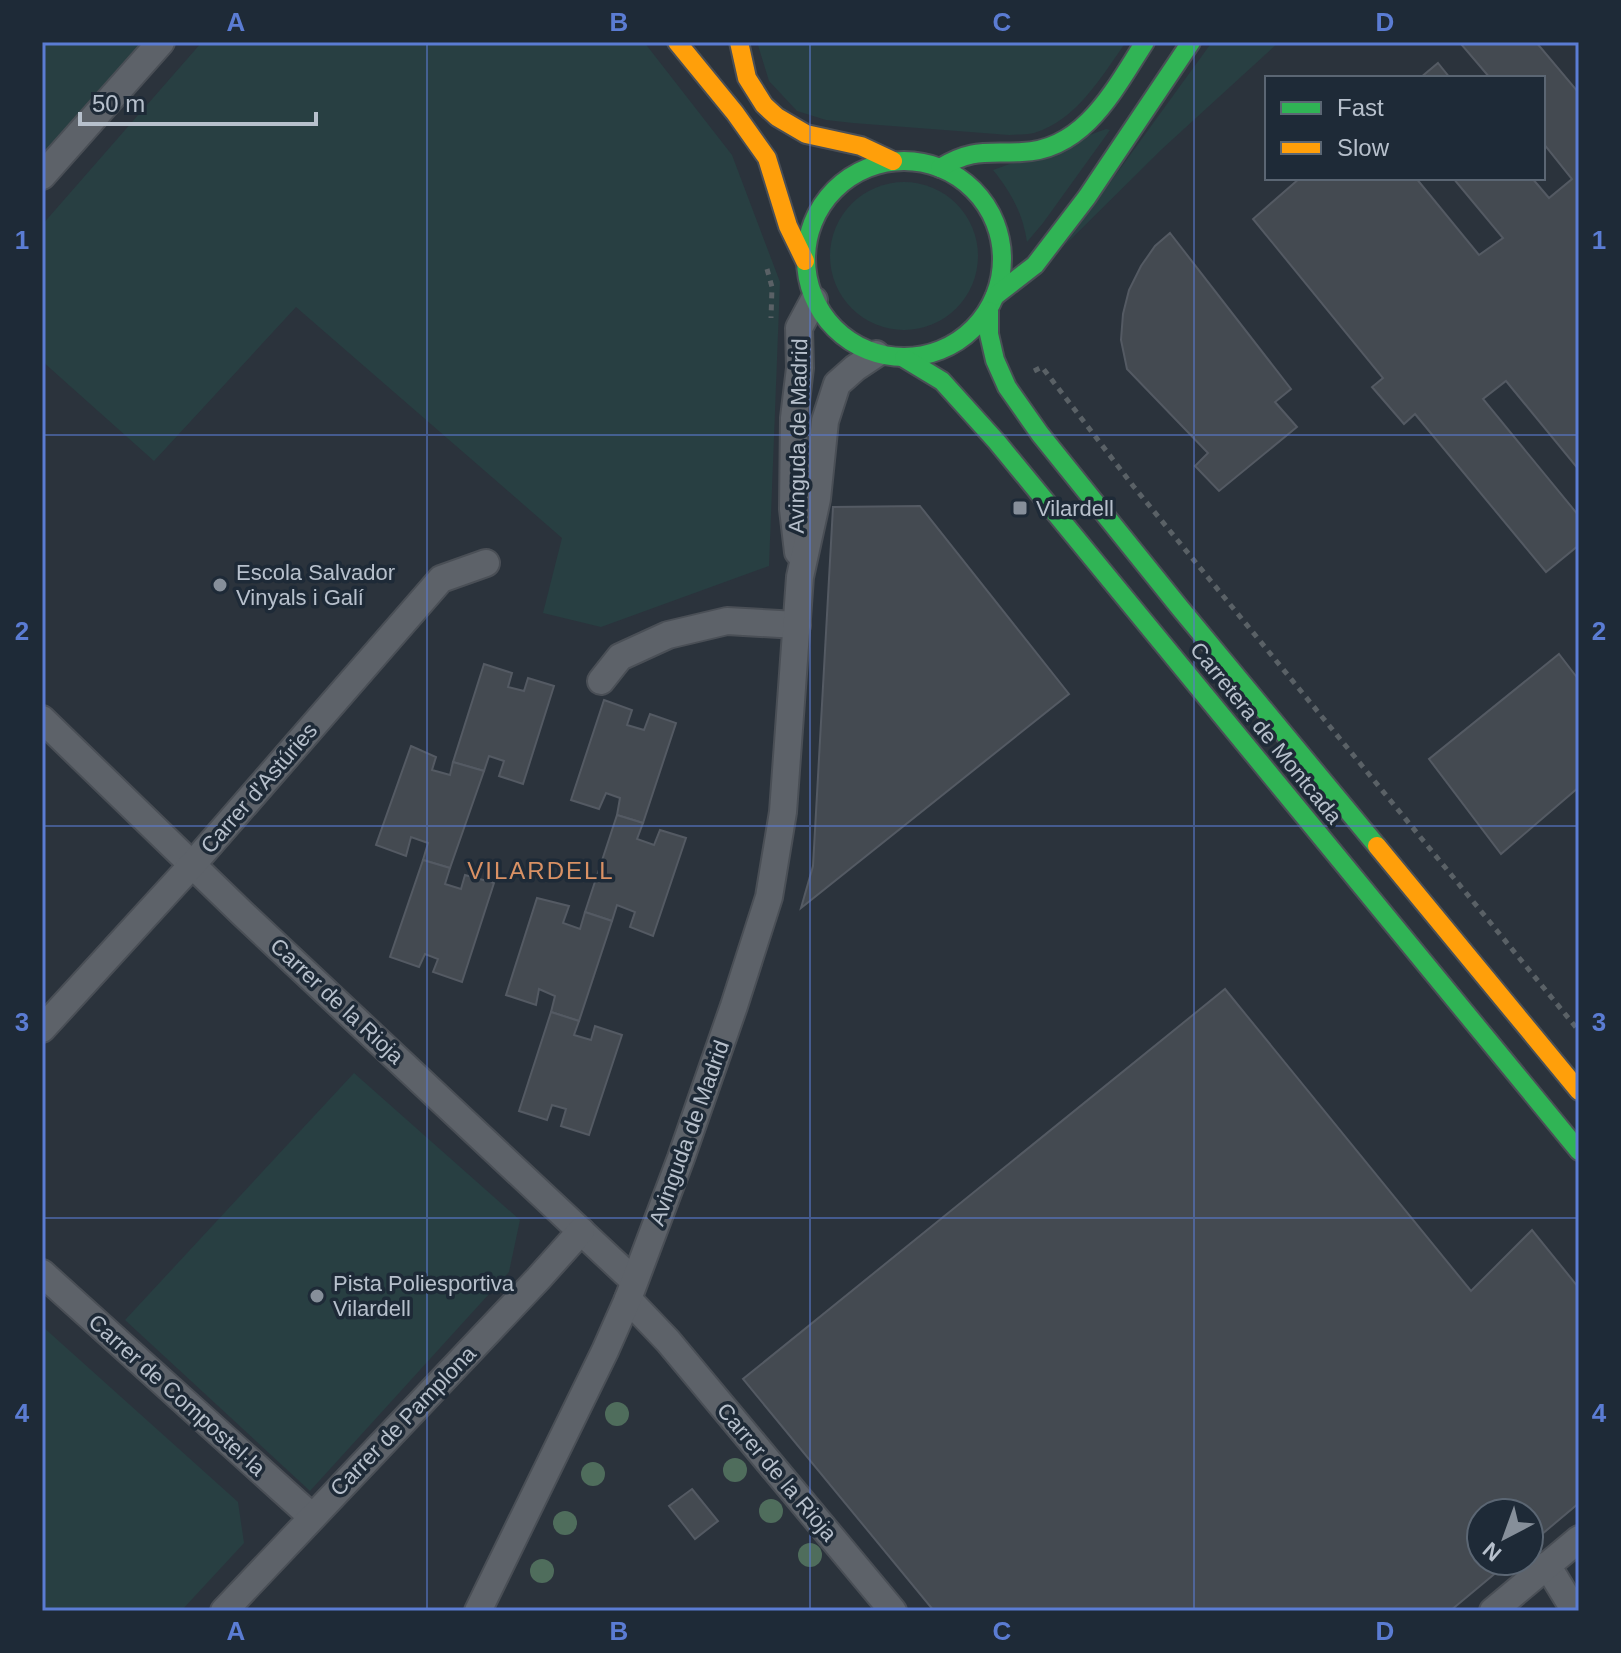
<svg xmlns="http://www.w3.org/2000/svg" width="1621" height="1653" viewBox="0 0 1621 1653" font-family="Arial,sans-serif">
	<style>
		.green { fill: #283f42 }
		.building { fill: #444a51; stroke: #545a63; stroke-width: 2 }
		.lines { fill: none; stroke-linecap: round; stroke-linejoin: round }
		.street-casing { stroke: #4a4f56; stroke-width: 30 }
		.fast-casing { stroke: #4a4f56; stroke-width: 22 }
		.slow-casing { stroke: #4a4f56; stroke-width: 22 }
		.path { stroke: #5a6166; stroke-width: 5; stroke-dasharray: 6 6; stroke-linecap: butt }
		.street { stroke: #5d6269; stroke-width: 26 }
		.fast { stroke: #30b455; stroke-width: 18 }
		.slow { stroke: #ff9f0a; stroke-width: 18 }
		.tree { fill: #4f6d5c }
		.grid { fill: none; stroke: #5b7cd3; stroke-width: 2; stroke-opacity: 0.55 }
		.poi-dot { fill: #868f9a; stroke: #1e2a37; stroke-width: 3 }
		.labels { text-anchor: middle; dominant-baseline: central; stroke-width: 7; stroke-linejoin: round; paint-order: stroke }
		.street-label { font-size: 22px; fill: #b7c0cc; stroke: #1e2a37 }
		.poi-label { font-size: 22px; fill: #b7c0cc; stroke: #1e2a37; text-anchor: start }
		.neighbourhood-label { font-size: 24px; letter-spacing: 2px; fill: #d99164; stroke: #1e2a37 }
		.neatline { fill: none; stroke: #5b7cd3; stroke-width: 3 }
		.grid-label { font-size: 26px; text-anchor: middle; font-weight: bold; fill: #5b7cd3 }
	</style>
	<rect width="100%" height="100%" fill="#2b333c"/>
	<!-- green -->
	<g class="green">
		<polygon points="42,42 145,42 42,158"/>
		<polygon points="202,42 644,42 732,155 780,282 769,566 601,627 543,613 562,538 296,307 154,461 42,361 42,225"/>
		<path d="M 757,42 L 1126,42 C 1101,77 1077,120 1034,133 C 1026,135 1017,134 1009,135 L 853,123 L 826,120 L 797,111 L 769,81 Z"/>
		<polygon points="1212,42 1279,42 1162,149 1064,246"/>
		<path d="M 1106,129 L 1110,130 L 1043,223 L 1027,242 C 1023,214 1011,192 993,170 Z"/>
		<circle cx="904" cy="256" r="74"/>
		<polygon points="354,1073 520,1220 509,1272 310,1491 125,1320"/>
		<polygon points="42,1326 238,1502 244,1543 181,1611 42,1611"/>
	</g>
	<!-- building -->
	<g class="building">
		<polygon points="1464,42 1536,42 1579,93 1579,470 1506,381 1483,399 1579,516 1579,545 1546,572 1415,414 1404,424 1372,387 1383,378 1253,219 1300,178 1416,178 1479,255 1503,238 1453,178 1532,178 1549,198 1572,179 1543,143 1543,78 1490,78 1461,44"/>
		<polygon points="1438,63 1450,78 1420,78"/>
		<polygon points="1170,233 1291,389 1275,402 1297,427 1219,491 1195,466 1208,453 1127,369 1121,340 1123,314 1129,290 1141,266 1155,246"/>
		<polygon points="920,506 1069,694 801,908 813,866 833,507"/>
		<polygon points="1559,654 1579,680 1579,787 1501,854 1429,759"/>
		<polygon points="484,664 512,673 508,687 524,691 528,678 554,686 523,784 499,776 504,761 489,756 484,771 453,762"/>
		<polygon points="604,700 632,710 627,725 644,730 650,714 676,723 643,823 617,815 620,798 606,793 599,809 571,800"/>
		<polygon points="411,746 436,757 432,770 450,775 453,762 484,771 450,868 423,860 428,843 411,837 406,856 376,845"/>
		<polygon points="617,815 643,823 637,839 654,845 660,830 686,838 653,936 630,927 635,912 617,905 612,921 585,912"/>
		<polygon points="423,860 450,868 445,884 461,889 465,875 494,883 462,982 433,972 438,959 425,954 419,967 390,957"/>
		<polygon points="537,898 569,906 563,923 580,929 585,912 612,921 579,1021 551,1012 555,996 539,989 536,1005 506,995"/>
		<polygon points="1225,989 1471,1291 1532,1230 1579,1288 1579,1503 1529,1545 1529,1513 1481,1513 1481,1561 1510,1561 1450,1611 934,1611 743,1379"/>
		<polygon points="551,1012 579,1021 574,1035 591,1040 595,1026 622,1035 589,1135 561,1126 566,1109 552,1105 547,1120 519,1111"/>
		<polygon points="692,1489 718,1521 695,1539 669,1506"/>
	</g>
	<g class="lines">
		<!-- street casing -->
		<g class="street-casing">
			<g id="street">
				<polyline points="42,176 161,42"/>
				<polyline points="798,552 793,509 794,418 800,368 799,328 814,300"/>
				<polyline points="601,681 620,657 668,635 727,621 797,625"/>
				<polyline points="42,719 243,914 634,1281"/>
				<polyline points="42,1029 192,865 441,579 486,563"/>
				<polyline points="42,1273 312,1517"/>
				<polyline points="628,1299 668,1341 893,1611"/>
				<polyline points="1547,1565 1575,1611"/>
				<polyline points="224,1611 538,1279 581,1231"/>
				<polyline points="478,1611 605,1351 628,1299 681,1158 734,1006 769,897 783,812 800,577 817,499 825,421 837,384 855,368 876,354"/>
				<polyline points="1493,1611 1579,1539"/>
			</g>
		</g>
		<!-- fast casing -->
		<g class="fast-casing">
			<g id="fast">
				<circle cx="904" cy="259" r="98"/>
				<path d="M 940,168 C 973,148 987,154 1022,152 C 1085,150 1115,88 1145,42"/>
				<polyline points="995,296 1035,265 1087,197 1191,42"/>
				<polyline points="989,311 989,334 995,360 1007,387 1040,434 1180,608 1377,846"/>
				<polyline points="904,358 942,381 997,442 1579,1151"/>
			</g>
		</g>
		<!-- slow casing -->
		<g class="slow-casing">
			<g id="slow">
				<polyline points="677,42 735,113 767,158 788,226 805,261"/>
				<polyline points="739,42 747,78 764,105 777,117 806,134 861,146 893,161"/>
				<polyline points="1377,846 1579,1091"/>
			</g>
		</g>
		<!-- path -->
		<g class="path">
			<polyline points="767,269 772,287 771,318"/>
			<polyline points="1034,371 1042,367 1134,487 1579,1031"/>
		</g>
		<!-- street -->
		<use href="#street" class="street"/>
		<!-- fast -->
		<use href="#fast" class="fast"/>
		<!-- slow -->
		<use href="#slow" class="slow"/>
	</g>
	<!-- trees -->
	<g class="tree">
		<circle cx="617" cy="1414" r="12"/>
		<circle cx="735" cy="1470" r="12"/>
		<circle cx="593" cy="1474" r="12"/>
		<circle cx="771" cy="1511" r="12"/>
		<circle cx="565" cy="1523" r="12"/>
		<circle cx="810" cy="1555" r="12"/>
		<circle cx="542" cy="1571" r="12"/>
	</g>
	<!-- grid -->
	<path class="grid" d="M 427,42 L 427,1611M 810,42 L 810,1611M 1194,42 L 1194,1611M 42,435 L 1579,435M 42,826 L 1579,826M 42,1218 L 1579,1218"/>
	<!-- markers -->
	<g class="poi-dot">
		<rect x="1012" y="500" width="16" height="16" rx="4"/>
		<circle cx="220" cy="585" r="8"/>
		<circle cx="317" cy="1296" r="8"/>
	</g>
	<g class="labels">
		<!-- street labels -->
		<g class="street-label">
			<text transform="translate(798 436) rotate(-89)">Avinguda de Madrid</text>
			<text transform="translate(1266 733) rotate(51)">Carretera de Montcada</text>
			<text transform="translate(259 788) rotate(-49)">Carrer d'Astúries</text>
			<text transform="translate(337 1001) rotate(43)">Carrer de la Rioja</text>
			<text transform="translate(689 1133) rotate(-70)">Avinguda de Madrid</text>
			<text transform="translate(177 1395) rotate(42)">Carrer de Compostel·la</text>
			<text transform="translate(403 1421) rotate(-46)">Carrer de Pamplona</text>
			<text transform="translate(777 1472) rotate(50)">Carrer de la Rioja</text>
		</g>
		<!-- poi labels -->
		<g class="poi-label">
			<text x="1036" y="508">Vilardell</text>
			<text x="236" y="572">Escola Salvador<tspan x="236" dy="25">Vinyals i Galí</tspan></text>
			<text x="333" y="1283">Pista Poliesportiva<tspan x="333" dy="25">Vilardell</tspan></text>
		</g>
		<!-- neighbourhood labels -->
		<g class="neighbourhood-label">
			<text x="541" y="870">VILARDELL</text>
		</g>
	</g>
	<!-- border -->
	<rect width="1621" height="1653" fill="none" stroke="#1e2a37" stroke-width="88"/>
	<!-- legend -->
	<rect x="1265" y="76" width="280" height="104" fill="#1e2a37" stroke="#5b6673" stroke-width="2"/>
	<rect x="1281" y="102" width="40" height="12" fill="#30b455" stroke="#5b6673" stroke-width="2"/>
	<text x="1337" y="116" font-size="24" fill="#b7c0cc">Fast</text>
	<rect x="1281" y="142" width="40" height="12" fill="#ff9f0a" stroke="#5b6673" stroke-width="2"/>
	<text x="1337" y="156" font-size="24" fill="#b7c0cc">Slow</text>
	<!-- north arrow -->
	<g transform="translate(1505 1537) rotate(221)"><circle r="38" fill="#1e2a37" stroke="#5b6673" stroke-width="2"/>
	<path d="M0-6L14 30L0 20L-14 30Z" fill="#868f9a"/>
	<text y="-12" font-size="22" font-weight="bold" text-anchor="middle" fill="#b7c0cc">N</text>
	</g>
	<!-- scale -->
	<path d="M80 112v12h236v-12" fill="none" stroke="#b7c0cc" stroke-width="4"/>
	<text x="92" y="112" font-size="24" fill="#b7c0cc" stroke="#1e2a37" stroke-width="6" paint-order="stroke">50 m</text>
	<rect x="44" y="44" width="1533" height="1565" class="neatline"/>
	<g class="grid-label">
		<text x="236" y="31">A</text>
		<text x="619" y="31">B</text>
		<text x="1002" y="31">C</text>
		<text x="1385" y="31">D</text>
		<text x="22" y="249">1</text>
		<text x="1599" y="249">1</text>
		<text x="22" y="640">2</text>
		<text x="1599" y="640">2</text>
		<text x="22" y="1031">3</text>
		<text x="1599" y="1031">3</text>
		<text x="22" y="1422">4</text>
		<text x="1599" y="1422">4</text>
		<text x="236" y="1640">A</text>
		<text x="619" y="1640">B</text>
		<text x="1002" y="1640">C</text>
		<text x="1385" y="1640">D</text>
	</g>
</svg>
